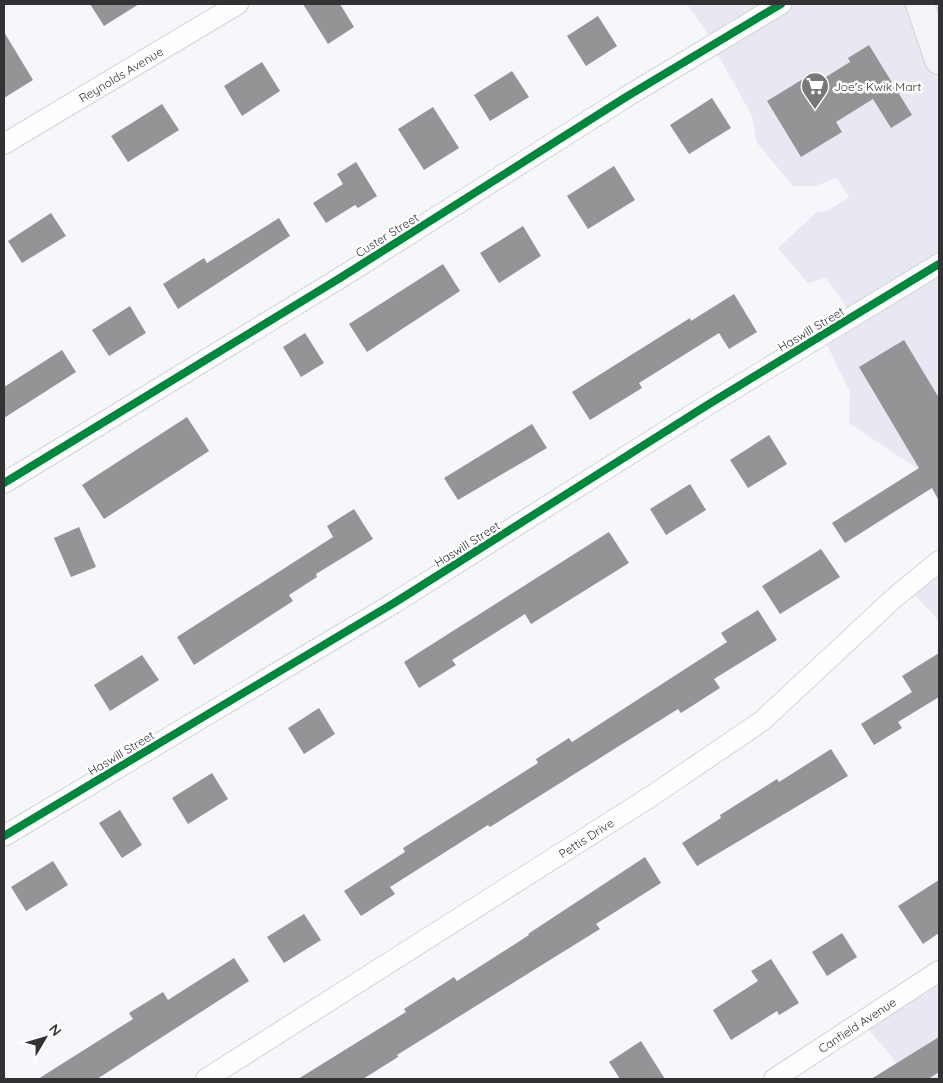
<svg xmlns="http://www.w3.org/2000/svg" width="943" height="1083" viewBox="0 0 943 1083" font-family="Quicksand,sans-serif">
	<style>
		.built { fill: #e7e8f1 }
		.building { fill: #949395 }
		.lines { fill: none; stroke-linecap: round; stroke-linejoin: round }
		.minor-casing { stroke: #d3d4d7; stroke-width: 22 }
		.primary-casing { stroke: #d3d3d5; stroke-width: 30 }
		.minor { stroke: #fefefe; stroke-width: 20 }
		.primary { stroke: #f4f4f8; stroke-width: 28 }
		.cycleway-casing { stroke: #fff; stroke-width: 11 }
		.cycleway { stroke: #00873e; stroke-width: 8 }
		.labels { text-anchor: middle; dominant-baseline: central; stroke-width: 5; stroke-linejoin: round; paint-order: stroke }
		.street-label { font-size: 12px; fill: #323234; stroke: #fff }
		.poi-label { font-size: 12px; fill: #323234; stroke: #fff; text-anchor: start }
	</style>
	<rect width="100%" height="100%" fill="#f6f7fa"/>
	<!-- built -->
	<g class="built">
		<polygon points="687,4 933,4 939,22 939,492 927,475 849,423 850,392 826,343 855,319 826,278 808,283 778,248 817,212 827,211 849,197 837,178 815,186 793,186 757,143 752,116 717,53 715,43"/>
		<polygon points="939,562 939,621 911,591"/>
		<polygon points="939,979 939,1079 910,1079 866,1026"/>
	</g>
	<!-- building -->
	<g class="building">
		<polygon points="90,4 139,4 104,26"/>
		<polygon points="303,4 340,4 354,27 328,44"/>
		<polygon points="598,16 617,46 586,66 567,36"/>
		<polygon points="4,32 33,80 4,98"/>
		<polygon points="869,45 912,115 891,128 873,99 836,122 842,132 801,157 767,101 808,76 813,85 850,62 848,58"/>
		<polygon points="262,62 280,91 242,116 224,86"/>
		<polygon points="512,71 529,97 490,121 474,95"/>
		<polygon points="712,98 731,128 689,154 670,125"/>
		<polygon points="162,104 179,130 128,162 111,136"/>
		<polygon points="433,107 459,148 424,170 398,129"/>
		<polygon points="356,162 377,196 358,208 355,205 326,223 313,203 343,184 337,174"/>
		<polygon points="614,166 635,200 588,229 567,196"/>
		<polygon points="51,213 66,236 22,263 8,241"/>
		<polygon points="279,218 290,236 178,309 163,284 204,258 207,263"/>
		<polygon points="523,226 541,256 499,283 480,253"/>
		<polygon points="443,264 460,291 367,352 349,324"/>
		<polygon points="734,294 757,332 729,349 719,333 639,383 642,388 590,420 572,392 690,318 691,321"/>
		<polygon points="130,306 146,333 109,356 92,330"/>
		<polygon points="305,333 324,363 301,377 283,347"/>
		<polygon points="904,340 939,398 939,501 932,488 845,543 832,523 919,468 859,367"/>
		<polygon points="62,350 76,372 4,418 4,387"/>
		<polygon points="187,417 209,451 104,519 82,485"/>
		<polygon points="532,424 547,448 458,500 444,478"/>
		<polygon points="769,435 787,464 748,488 730,460"/>
		<polygon points="690,484 706,510 666,535 650,509"/>
		<polygon points="354,509 373,539 316,574 317,577 289,595 293,601 194,665 177,637 333,537 327,526"/>
		<polygon points="79,527 96,567 71,577 54,538"/>
		<polygon points="609,532 629,563 531,624 525,614 452,660 456,665 419,688 404,662"/>
		<polygon points="821,549 840,577 780,614 762,586"/>
		<polygon points="758,610 777,640 714,679 720,688 681,713 678,709 490,827 488,825 390,887 395,894 361,916 344,891 405,852 403,848 538,763 536,759 569,738 572,742 727,642 721,633"/>
		<polygon points="939,653 939,697 898,722 902,728 874,745 861,724 912,692 902,676"/>
		<polygon points="142,655 159,680 110,711 94,685"/>
		<polygon points="319,708 335,734 304,754 288,728"/>
		<polygon points="831,749 848,776 697,866 682,843 721,818 720,815 777,779 779,782"/>
		<polygon points="212,773 228,799 188,824 172,798"/>
		<polygon points="120,810 142,845 122,858 99,823"/>
		<polygon points="645,857 661,883 596,924 600,929 397,1055 398,1057 363,1079 298,1079 406,1012 404,1009 454,977 457,981 529,935 528,934"/>
		<polygon points="53,861 68,885 26,911 11,887"/>
		<polygon points="939,880 939,933 923,944 898,906"/>
		<polygon points="304,914 321,940 284,963 267,937"/>
		<polygon points="842,933 857,957 827,976 812,952"/>
		<polygon points="234,958 249,981 97,1079 38,1079 133,1019 129,1013 163,992 168,1000"/>
		<polygon points="771,959 799,1003 779,1015 777,1011 731,1040 713,1010 758,981 751,971"/>
		<polygon points="939,1037 939,1072 928,1079 871,1079"/>
		<polygon points="641,1041 665,1079 620,1079 609,1062"/>
	</g>
	<g class="lines">
		<!-- minor casing -->
		<g class="minor-casing">
			<g id="minor">
				<path id="s1" d="M 4,144 L 238,4"/>
				<polyline points="4,483 340,278 626,97 781,4"/>
				<polyline points="4,836 394,603 709,404 939,264"/>
				<path id="s2" d="M 206,1079 L 650,797 L 762,721 L 893,599 L 939,561"/>
				<path id="s3" d="M 774,1079 L 939,971"/>
			</g>
		</g>
		<!-- primary casing -->
		<g class="primary-casing">
			<polyline id="primary" points="920,4 939,60"/>
		</g>
		<!-- minor -->
		<use href="#minor" class="minor"/>
		<!-- primary -->
		<use href="#primary" class="primary"/>
		<!-- cycleway casing -->
		<g class="cycleway-casing">
			<g id="cycleway">
				<polyline points="4,483 340,278 626,97 781,4"/>
				<polyline points="4,836 394,603 709,404 939,264"/>
			</g>
		</g>
		<!-- cycleway -->
		<use href="#cycleway" class="cycleway"/>
	</g>
	<!-- icons -->
	<defs>
		<g id="supermarket-pin" transform="scale(1.4375)"><path d="M0 17L-7.5 6A9.5 9.5 0 1 1 7.5 6Z" fill="#777779" stroke="#fff"/><path d="M-6-5.5h2.5l.6 2H6L4.5 2H-2.5L-4.4-4H-6ZM-1.5 3.2a1.3 1.3 0 1 0 .1 0ZM3 3.2a1.3 1.3 0 1 0 .1 0Z" fill="#fff"/></g>
	</defs>
	<g fill-rule="evenodd">
		<use href="#supermarket-pin" x="815" y="86"/>
	</g>
	<g class="labels">
		<!-- street labels -->
		<g class="street-label">
			<text stroke="none"><textPath href="#s1" startOffset="136">Reynolds Avenue</textPath></text>
			<text transform="translate(387 235) rotate(-32)">Custer Street</text>
			<text transform="translate(811 329) rotate(-31)">Haswill Street</text>
			<text transform="translate(467 544) rotate(-32)">Haswill Street</text>
			<text transform="translate(121 753) rotate(-31)">Haswill Street</text>
			<text stroke="none"><textPath href="#s2" startOffset="450">Pettis Drive</textPath></text>
			<text stroke="none"><textPath href="#s3" startOffset="99">Canfield Avenue</textPath></text>
		</g>
		<!-- poi labels -->
		<g class="poi-label">
			<text x="834" y="86">Joe's Kwik Mart</text>
		</g>
	</g>
	<!-- border -->
	<rect width="943" height="1083" fill="none" stroke="#323234" stroke-width="10"/>
	<!-- north arrow -->
	<g transform="translate(45 1038) rotate(52)" stroke="#ffffff" stroke-width="4" paint-order="stroke">
	<path d="M0-4L9 19L0 12L-9 19Z" fill="#323234"/>
	<text y="-8" font-size="14" font-weight="bold" text-anchor="middle" fill="#323234">N</text>
	</g>
</svg>
